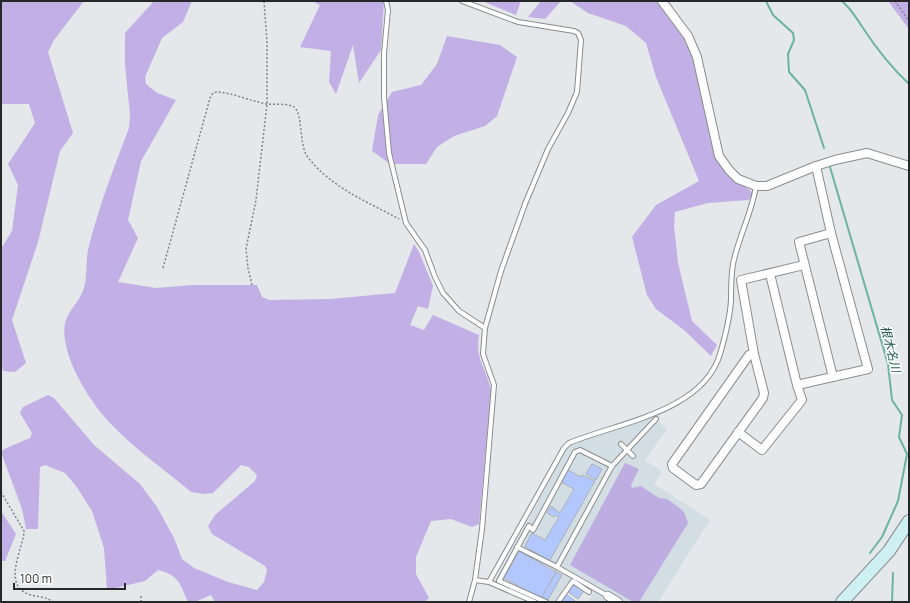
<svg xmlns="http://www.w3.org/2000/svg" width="910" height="603" viewBox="0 0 910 603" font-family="Manrope,'Noto Sans JP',sans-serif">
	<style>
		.built { fill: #d2dde4 }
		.green { fill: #bdade1 }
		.forest { fill: #c1afe6 }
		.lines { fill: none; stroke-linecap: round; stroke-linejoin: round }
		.stream { stroke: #6cb49d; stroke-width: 2 }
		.building { fill: #b1c7fd; stroke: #b0b1b5 }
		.service-casing { stroke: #898d8f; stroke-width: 6 }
		.minor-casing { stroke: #898d8f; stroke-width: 10 }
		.secondary-casing { stroke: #898d8f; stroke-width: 14 }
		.path { stroke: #818485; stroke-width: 1.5; stroke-dasharray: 2 2; stroke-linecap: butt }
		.service { stroke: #fff; stroke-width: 4 }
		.minor { stroke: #fff; stroke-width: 8 }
		.secondary { stroke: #cff0f3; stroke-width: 12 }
		.labels { text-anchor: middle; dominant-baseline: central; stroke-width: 3; stroke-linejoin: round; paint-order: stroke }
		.water-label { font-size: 12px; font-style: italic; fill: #276050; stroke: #fff }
	</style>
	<rect width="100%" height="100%" fill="#e4e8ea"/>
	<!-- built -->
	<polygon class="built" points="652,417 667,429 645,460 662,471 654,484 710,520 658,602 626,602 610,592 606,599 611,602 588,602 594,592 572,578 554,601 541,602 494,582 568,447 578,441"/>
	<!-- green -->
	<polygon class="green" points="625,463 639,469 631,485 632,488 641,486 659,498 667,499 681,509 685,514 688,523 639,602 633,602 570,565"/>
	<!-- forest -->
	<g class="forest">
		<polygon points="1,1 84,1 54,40 48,52 73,133 60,151 38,242 12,320 26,363 15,372 3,371 1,360 1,249 12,231 18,185 8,164 35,123 29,104 1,104"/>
		<path d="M 154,1 L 192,1 L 183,22 L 162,38 L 145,77 L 146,84 L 157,93 L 176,100 L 141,161 L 128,220 L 138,238 L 118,282 L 156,288 L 193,285 L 257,285 L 262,297 L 269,300 L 330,299 L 395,293 L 414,244 L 419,252 L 433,286 L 428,309 L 418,306 L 410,325 L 424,330 L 433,315 L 479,335 C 475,362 487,367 491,391 L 479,524 L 472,527 L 451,519 L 431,521 L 416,557 L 416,574 L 429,598 L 425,602 L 215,602 L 211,595 L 195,602 L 188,602 C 180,584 179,575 158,570 L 145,581 L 107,590 L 104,548 L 92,511 L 76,486 L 65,473 L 45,465 L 40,467 L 38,529 L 26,529 L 22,509 L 1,452 L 4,449 L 30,438 L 32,433 L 20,413 L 23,407 L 48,395 L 54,398 L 94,445 L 140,484 L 157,507 L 174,538 L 182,559 L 194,568 L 228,582 L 257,590 L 264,582 L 267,570 L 265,566 L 212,534 L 208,526 L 215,515 L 255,481 L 257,475 L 249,467 L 241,465 L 213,493 L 204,494 L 191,492 C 165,470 136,450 112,425 C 91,404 59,354 65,323 C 68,311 78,303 83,291 C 88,278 85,260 89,246 C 99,206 114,167 129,128 L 130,115 L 125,65 L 125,33 Z"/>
		<polygon points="312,1 384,1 381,50 359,83 353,45 336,94 329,82 331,51 300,47 320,5"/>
		<polygon points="482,1 521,1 516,15"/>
		<polygon points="541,1 561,1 545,19 528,17"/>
		<polygon points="570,1 656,1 688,39 705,105 715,156 730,177 752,192 752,197 748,200 708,203 675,212 674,226 678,263 692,321 717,345 711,356 684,330 656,309 647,295 632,237 656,205 699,181 656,77 646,43 626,26 588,13"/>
		<polygon points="888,1 909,1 909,29"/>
		<polygon points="447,36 500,45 517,57 497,116 485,126 454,136 437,147 426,164 390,164 372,151 378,115 392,92 421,85 437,64"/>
		<polygon points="1,511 16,534 5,561 1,561"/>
	</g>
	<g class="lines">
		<!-- stream -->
		<g class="stream">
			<polyline points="766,1 773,15 793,33 794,40 788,54 789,72 805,90 824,148"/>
			<path d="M 842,1 C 854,12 854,15 863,28 C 876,48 892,68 909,84"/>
			<polyline points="830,167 888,364 892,400 902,415 899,437 907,454 898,501 882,537 870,553"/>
			<polyline points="892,602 893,573"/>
		</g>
	</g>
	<!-- building -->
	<g class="building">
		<polygon points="592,464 602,469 596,480 586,474"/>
		<polygon points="568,470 581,477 582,475 595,481 549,562 525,546 532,533 545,540 559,517 555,515 554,517 547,513 551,506 560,513 574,489 561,482"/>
		<polygon points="519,551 556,572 541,599 504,578"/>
		<polygon points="556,572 562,575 548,600 542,597"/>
		<polygon points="573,584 584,591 578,599 568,592"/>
		<polygon points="566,594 575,601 575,602 560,602"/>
	</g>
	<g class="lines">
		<!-- service casing -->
		<g class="service-casing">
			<g id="service">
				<polyline points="386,1 388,10 384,53 384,97 389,153 406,223 425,250 435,277 443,293 459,311 485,328"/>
				<polyline points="462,1 518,22 574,31 578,33 581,40 577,92 568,113 548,149 525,204 501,271 485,328 483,354 494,385 482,529 475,580 469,602"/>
				<polyline points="621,444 633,456"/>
				<polyline points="517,547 557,567 608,596"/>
				<polyline points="557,567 612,466 656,419"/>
				<polyline points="475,580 489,582 535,602"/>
				<path d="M 489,582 L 564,448 L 569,443 C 617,423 703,412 720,354 C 725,337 730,318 731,300 C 731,288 731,276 733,264 C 738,238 752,213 756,186"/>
				<polyline points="546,602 499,581 529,526 533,530 575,452 580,450 612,466"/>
				<polyline points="558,602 573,581 589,592"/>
			</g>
		</g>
		<!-- minor casing -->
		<g class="minor-casing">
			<g id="minor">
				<polyline points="662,1 688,36 697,57 719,156 729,170 738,179 756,186 767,186 816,166 835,160 867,153 909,166"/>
				<polyline points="831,233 799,242 833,377"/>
				<polyline points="754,354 749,355 672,464 673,468 696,485 701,484 763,398 764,393 754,354 741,280 804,265"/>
				<polyline points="797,385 868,369 831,233 816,166"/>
				<polyline points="738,432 762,450 802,400 797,385 770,274"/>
				<polyline points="608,596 618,602"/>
			</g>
		</g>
		<!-- secondary casing -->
		<g class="secondary-casing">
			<polyline id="secondary" points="842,602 889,551 909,521"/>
		</g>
		<!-- path -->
		<g class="path">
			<polyline points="895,1 909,21"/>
			<path d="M 163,268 L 210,98 L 213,93 L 217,92 C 234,93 250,101 267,104 C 275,105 288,103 294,107 C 303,113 299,144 307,156 C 330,187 366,201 399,219"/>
			<polyline points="252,285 248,268 246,249 256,200 267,104 267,43 264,1"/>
			<path d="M 1,492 L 24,531 C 24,546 4,580 24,592 C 33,598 45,595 53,602"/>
			<polyline points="141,602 141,595"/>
		</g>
		<!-- service -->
		<use href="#service" class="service"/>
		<!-- minor -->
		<use href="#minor" class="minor"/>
		<!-- secondary -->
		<use href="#secondary" class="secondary"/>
	</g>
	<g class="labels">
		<!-- water labels -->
		<g class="water-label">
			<text transform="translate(891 349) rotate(76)">根木名川</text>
		</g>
	</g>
	<!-- border -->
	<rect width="910" height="603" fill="none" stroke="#252728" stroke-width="4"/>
	<!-- scale -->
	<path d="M14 583v6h111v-6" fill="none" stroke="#252728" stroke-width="2"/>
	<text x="20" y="583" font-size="12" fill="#252728" stroke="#ffffff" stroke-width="3" paint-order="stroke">100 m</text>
</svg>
